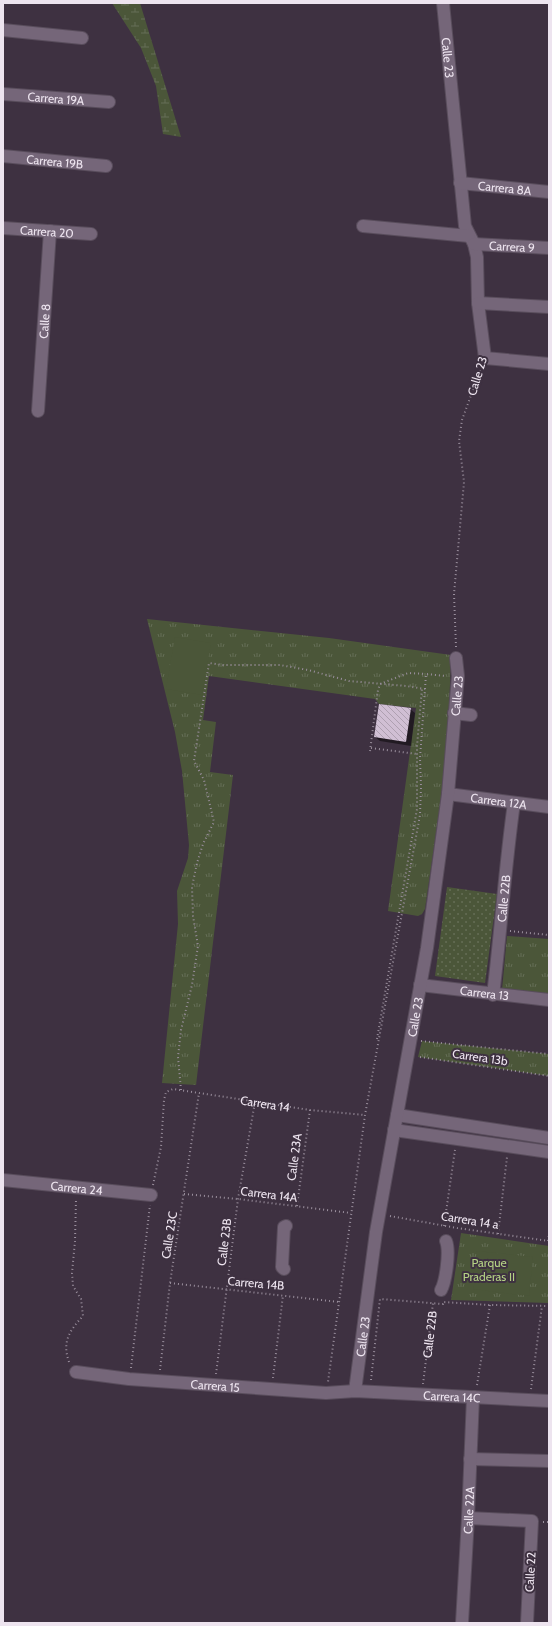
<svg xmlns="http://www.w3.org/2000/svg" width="552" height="1626" viewBox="0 0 552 1626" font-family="Cabin,sans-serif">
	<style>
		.grass { fill: url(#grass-dots) }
		.wetland { fill: url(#wetland-marsh) }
		.park { fill: url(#park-tufts) }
		.pitch { fill: #4b5639 }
		.shadow { fill: #0007 }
		.building { fill: url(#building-back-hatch) }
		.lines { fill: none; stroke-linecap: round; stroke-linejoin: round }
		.minor-casing { stroke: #594d5c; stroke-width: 14 }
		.path { stroke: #9a8f9d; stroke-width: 2; stroke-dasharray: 1 3; stroke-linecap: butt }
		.minor { stroke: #756679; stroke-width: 12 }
		.labels { text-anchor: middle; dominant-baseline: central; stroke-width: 4; stroke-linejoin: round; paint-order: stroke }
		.street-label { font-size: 12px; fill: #ede4ef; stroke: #3e3141 }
		.park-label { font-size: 12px; fill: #b4d184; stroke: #3e3141 }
	</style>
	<defs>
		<pattern id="grass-dots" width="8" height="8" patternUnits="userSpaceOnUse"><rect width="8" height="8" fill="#4b5639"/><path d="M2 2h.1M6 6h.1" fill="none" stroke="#656e56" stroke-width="1.8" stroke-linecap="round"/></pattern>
		<pattern id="wetland-marsh" width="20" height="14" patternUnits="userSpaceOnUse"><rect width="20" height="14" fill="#4b5639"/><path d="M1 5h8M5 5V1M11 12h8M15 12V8" fill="none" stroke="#656e56"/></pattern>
		<pattern id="park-tufts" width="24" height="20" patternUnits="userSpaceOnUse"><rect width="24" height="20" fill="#4b5639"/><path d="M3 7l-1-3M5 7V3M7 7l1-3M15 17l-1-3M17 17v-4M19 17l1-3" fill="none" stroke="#656e56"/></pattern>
		<pattern id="building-back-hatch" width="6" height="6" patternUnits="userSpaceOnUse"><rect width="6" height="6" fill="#d0bfd4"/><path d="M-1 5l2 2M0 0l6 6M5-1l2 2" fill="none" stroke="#aea0b1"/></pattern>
	</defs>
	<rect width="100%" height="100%" fill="#3e3141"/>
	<!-- grass -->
	<polygon class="grass" points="447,887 497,894 485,983 435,976"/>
	<!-- wetland -->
	<polygon class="wetland" points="112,3 140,3 181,137 163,134 156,86 141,48"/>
	<!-- park -->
	<g class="park">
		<polygon points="147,619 329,638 451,655 449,712 442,791 425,909 422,914 418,916 388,911 416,708 379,704 375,699 209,676 203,720 216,722 210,772 233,775 196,1085 162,1083 178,924 177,891 188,858 189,845 182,771 175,732"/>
		<polygon points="507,936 549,939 549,994 502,990"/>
		<polygon points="422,1041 549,1054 549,1076 418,1057"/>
		<polygon points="461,1233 549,1246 549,1303 451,1300"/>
	</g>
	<!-- pitch -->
	<g class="pitch">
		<polygon points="175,637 211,643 202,695 166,689"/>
		<polygon points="477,1251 533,1257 529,1296 473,1289"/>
	</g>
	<!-- shadow -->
	<polygon class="shadow" points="410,709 415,713 411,746 380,741 375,737"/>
	<!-- building -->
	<polygon class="building" points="379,704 411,708 406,742 374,737"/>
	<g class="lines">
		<!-- minor casing -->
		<g class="minor-casing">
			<g id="minor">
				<path id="s3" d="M 443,3 L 465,226 L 474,244 L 477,257 L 478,303 L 485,358 L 549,364"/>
				<polyline points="3,30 82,38"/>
				<path id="s4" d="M 3,94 L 109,102"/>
				<path id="s5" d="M 3,156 L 106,166"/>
				<path id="s6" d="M 460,183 L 549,192"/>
				<polyline points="363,226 469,236"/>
				<path id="s7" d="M 3,228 L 91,234"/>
				<path id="s8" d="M 474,244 L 549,248"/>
				<polyline points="478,303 549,307"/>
				<path id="s9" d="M 38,411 L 50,231"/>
				<polyline points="454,713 471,715"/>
				<path id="s10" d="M 448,794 L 549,807"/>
				<path id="s11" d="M 420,985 L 549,1000"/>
				<path id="s12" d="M 493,995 C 501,931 505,866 514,803"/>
				<polyline points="397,1115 549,1138"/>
				<polyline points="394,1130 549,1152"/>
				<path id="s13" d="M 3,1180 L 151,1195"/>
				<polyline points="284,1269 282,1267 284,1227 286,1226"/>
				<path d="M 441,1290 C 446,1281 450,1251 446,1241"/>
				<path id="s14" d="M 76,1372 L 129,1379 L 326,1393 L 355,1391 L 549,1401"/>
				<path id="s15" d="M 355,1391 L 376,1232 L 427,948 L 448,794 L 458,676 L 456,658"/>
				<polyline points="470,1459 549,1461"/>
				<polyline points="468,1518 532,1521 527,1623"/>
				<path id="s16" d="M 462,1623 L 468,1518 L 473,1397"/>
			</g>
		</g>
		<!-- path -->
		<g class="path">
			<polyline points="456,647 454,594 464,482 459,441 462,420 481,368"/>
			<polyline points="425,689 426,674 446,676"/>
			<polyline points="371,748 417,754"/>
			<polyline points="370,751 378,690 380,684 408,673 426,674"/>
			<polyline points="510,931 549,935"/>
			<polyline points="377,1039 417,809 417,746 422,688"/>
			<polyline points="421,1041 549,1054"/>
			<polyline points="420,1057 549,1076"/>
			<polyline points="181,1090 178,1057 181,1030 192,985 198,946 193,916 192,887 197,863 203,844 214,822 204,780 194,761 209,663 223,665 280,665 308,670 349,681 406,686 425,689 420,758 421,787 420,815 365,1115 328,1382"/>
			<path id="s1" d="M 153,1185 L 161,1147 L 164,1100 L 166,1092 L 173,1089 L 310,1110 L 365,1115"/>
			<polyline points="184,1194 238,1199 351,1213"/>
			<polyline points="297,1206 310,1110"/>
			<polyline points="390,1216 457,1228 549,1241"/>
			<polyline points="444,1226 455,1150"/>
			<polyline points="498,1234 507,1157"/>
			<polyline points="548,1241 549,1234"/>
			<polyline points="170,1283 339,1302"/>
			<path d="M 69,1362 C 62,1342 69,1331 83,1316 L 81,1299 L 73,1286 L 72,1273 L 75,1241 L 76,1199"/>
			<polyline points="131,1368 150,1205"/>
			<polyline points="160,1370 170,1283 199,1093"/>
			<polyline points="216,1374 238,1199 255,1102"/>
			<polyline points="273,1378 283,1295"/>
			<polyline points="371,1380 380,1299 443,1304 443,1302 490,1305 549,1306"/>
			<path id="s2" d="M 423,1384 L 433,1303"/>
			<polyline points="477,1385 490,1305"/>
			<polyline points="531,1389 542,1306"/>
			<polyline points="543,1522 549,1522"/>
		</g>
		<!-- minor -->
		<use href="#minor" class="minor"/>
	</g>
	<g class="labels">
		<!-- street labels -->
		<g class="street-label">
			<text stroke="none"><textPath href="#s3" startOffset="55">Calle 23</textPath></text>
			<text stroke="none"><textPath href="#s4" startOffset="53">Carrera 19A</textPath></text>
			<text stroke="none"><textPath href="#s5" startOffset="52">Carrera 19B</textPath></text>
			<text stroke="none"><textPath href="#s6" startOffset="45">Carrera 8A</textPath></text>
			<text stroke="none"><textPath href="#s7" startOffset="44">Carrera 20</textPath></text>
			<text stroke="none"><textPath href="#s8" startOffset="38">Carrera 9</textPath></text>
			<text stroke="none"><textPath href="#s9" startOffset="90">Calle 8</textPath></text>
			<text transform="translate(477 376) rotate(-73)">Calle 23</text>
			<text stroke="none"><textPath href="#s15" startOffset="703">Calle 23</textPath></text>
			<text stroke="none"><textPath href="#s10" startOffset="51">Carrera 12A</textPath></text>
			<text stroke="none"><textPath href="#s12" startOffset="97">Calle 22B</textPath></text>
			<text stroke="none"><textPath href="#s11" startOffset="65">Carrera 13</textPath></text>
			<text stroke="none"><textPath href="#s15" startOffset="379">Calle 23</textPath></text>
			<text transform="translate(480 1057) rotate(8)">Carrera 13b</text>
			<text stroke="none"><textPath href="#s1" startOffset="195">Carrera 14</textPath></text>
			<text transform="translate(294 1157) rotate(-82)">Calle 23A</text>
			<text stroke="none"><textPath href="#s13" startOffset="74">Carrera 24</textPath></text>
			<text transform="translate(269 1194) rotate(7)">Carrera 14A</text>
			<text transform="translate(470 1220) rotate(9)">Carrera 14 a</text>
			<text transform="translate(169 1235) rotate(-81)">Calle 23C</text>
			<text transform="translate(224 1242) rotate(-83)">Calle 23B</text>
			<text transform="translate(256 1283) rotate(5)">Carrera 14B</text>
			<text stroke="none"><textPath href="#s2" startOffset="50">Calle 22B</textPath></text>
			<text stroke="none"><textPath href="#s15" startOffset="55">Calle 23</textPath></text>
			<text stroke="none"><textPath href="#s14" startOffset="140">Carrera 15</textPath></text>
			<text stroke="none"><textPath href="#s14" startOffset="377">Carrera 14C</textPath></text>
			<text stroke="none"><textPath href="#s16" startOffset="113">Calle 22A</textPath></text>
			<text transform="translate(530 1572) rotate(-87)">Calle 22</text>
		</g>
		<!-- park labels -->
		<g class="park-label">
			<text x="489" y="1262">Parque<tspan x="489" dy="14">Praderas II</tspan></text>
		</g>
	</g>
	<!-- border -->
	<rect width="552" height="1626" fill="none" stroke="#ede4ef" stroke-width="8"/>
</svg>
